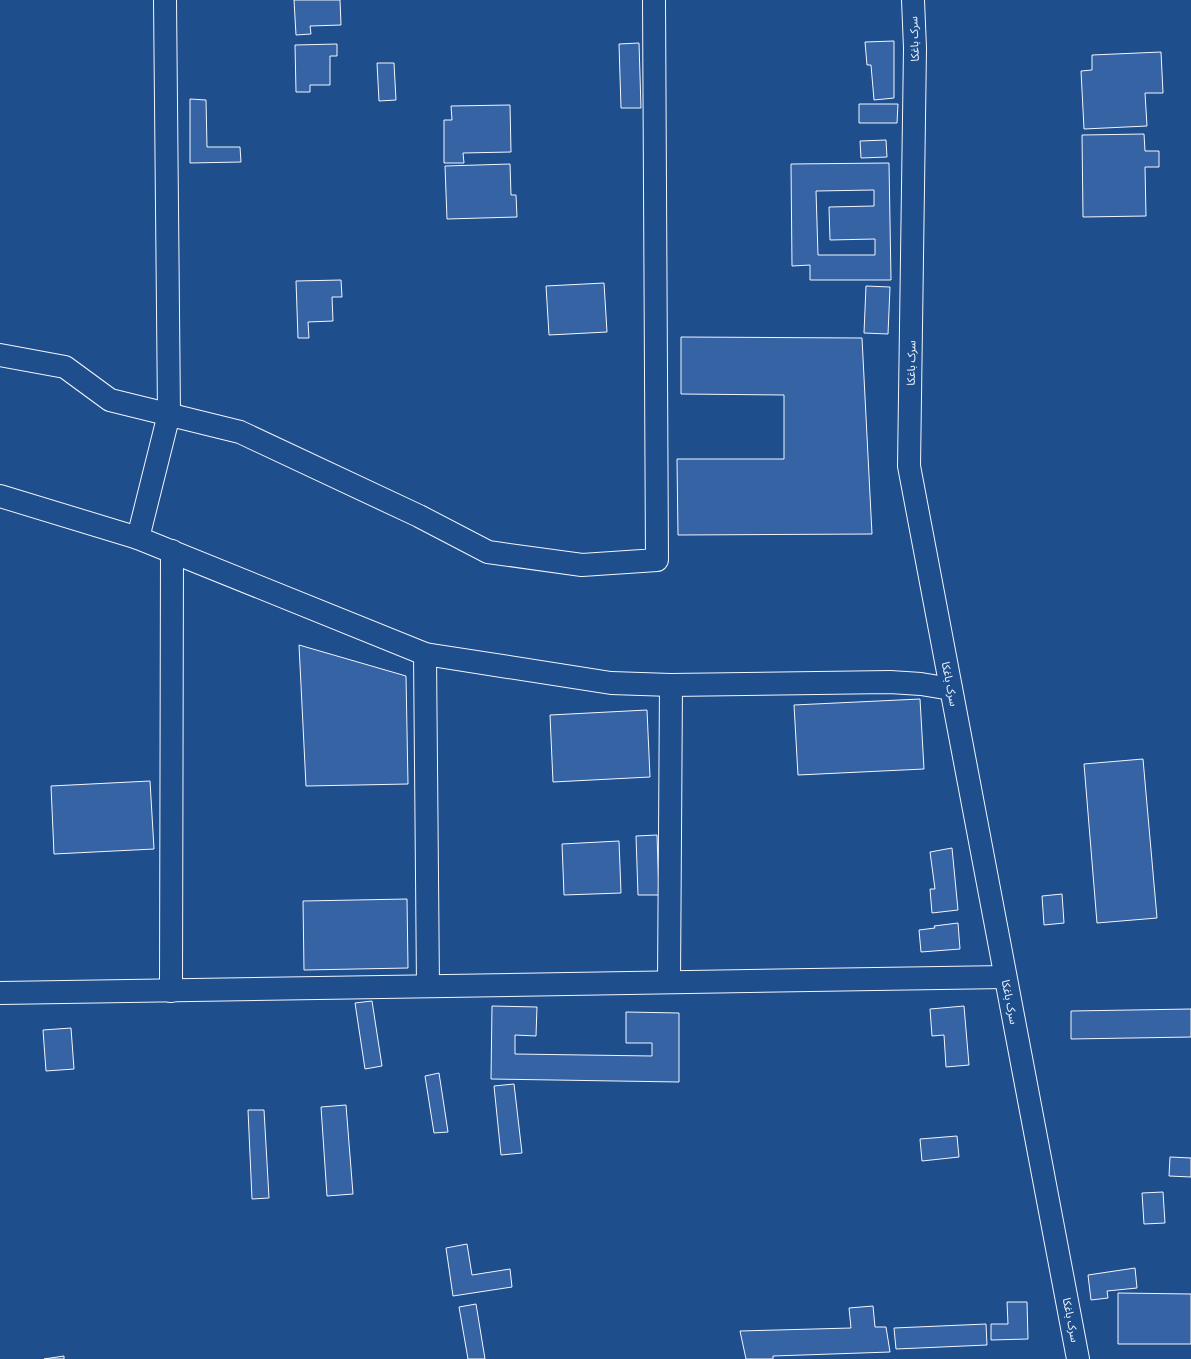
<svg xmlns="http://www.w3.org/2000/svg" width="1191" height="1359" viewBox="0 0 1191 1359" font-family="'Public Sans','Noto Sans Arabic',sans-serif">
	<style>
		.building { fill: #3563a3; stroke: #f2f6ff; fill-rule: evenodd }
		.lines { fill: none; stroke-linecap: round; stroke-linejoin: round }
		.street-casing { stroke: #f2f6ff; stroke-width: 24 }
		.secondary-casing { stroke: #f2f6ff; stroke-width: 24 }
		.street { stroke: #1f4e8c; stroke-width: 22 }
		.secondary { stroke: #1f4e8c; stroke-width: 22 }
		.labels { text-anchor: middle; dominant-baseline: central; stroke-width: 3; stroke-linejoin: round; paint-order: stroke }
		.street-label { font-size: 11px; fill: #f2f6ff; stroke: #1f4e8c }
	</style>
	<rect width="100%" height="100%" fill="#1f4e8c"/>
	<!-- building -->
	<g class="building">
		<polygon points="294,0 340,0 341,25 310,26 311,34 296,35"/>
		<polygon points="894,41 894,98 874,100 871,65 867,65 865,42"/>
		<polygon points="639,43 641,108 621,108 619,44"/>
		<polygon points="337,44 337,56 330,56 330,85 310,85 310,92 296,92 295,45"/>
		<polygon points="1161,52 1163,93 1145,93 1147,126 1084,129 1081,71 1092,70 1092,55"/>
		<polygon points="377,63 394,63 396,100 379,101"/>
		<polygon points="190,99 206,100 207,147 240,147 241,162 190,163"/>
		<polygon points="859,104 898,104 897,123 859,123"/>
		<polygon points="510,105 511,152 463,153 464,163 444,163 444,120 452,120 451,106"/>
		<polygon points="1144,134 1145,151 1159,151 1159,167 1145,167 1146,216 1083,217 1082,135"/>
		<polygon points="886,140 887,157 861,158 860,141"/>
		<path d="M 889,163 L 891,280 L 810,280 L 810,265 L 792,266 L 791,164 ZM 874,190 L 874,206 L 829,207 L 830,240 L 875,239 L 875,255 L 818,255 L 816,191 Z"/>
		<polygon points="510,164 511,195 516,195 517,217 447,219 445,166"/>
		<polygon points="341,280 342,297 332,297 333,321 308,322 309,338 298,338 296,281"/>
		<polygon points="604,283 607,332 549,335 546,286"/>
		<polygon points="866,286 890,287 888,334 864,333"/>
		<polygon points="681,337 862,338 872,534 678,535 677,459 784,459 784,395 681,394"/>
		<polygon points="299,645 406,676 408,784 306,786"/>
		<polygon points="920,699 924,769 798,775 794,705"/>
		<polygon points="647,710 650,777 553,782 550,715"/>
		<polygon points="1143,759 1157,918 1097,923 1084,764"/>
		<polygon points="150,781 154,849 54,854 51,786"/>
		<polygon points="657,835 659,895 638,895 636,836"/>
		<polygon points="619,841 621,893 564,895 562,844"/>
		<polygon points="952,848 958,910 932,913 930,889 935,889 930,852"/>
		<polygon points="1062,894 1064,923 1044,925 1042,896"/>
		<polygon points="407,899 408,968 304,970 303,901"/>
		<polygon points="958,923 960,949 921,952 919,930 935,928 934,926"/>
		<polygon points="372,1001 382,1066 365,1069 355,1003"/>
		<polygon points="492,1006 537,1007 536,1036 515,1035 515,1054 652,1056 652,1043 626,1043 626,1012 679,1013 679,1082 491,1079"/>
		<polygon points="964,1006 969,1065 946,1067 944,1035 932,1036 930,1009"/>
		<polygon points="1191,1009 1191,1037 1071,1039 1071,1011"/>
		<polygon points="71,1028 74,1069 46,1071 43,1030"/>
		<polygon points="439,1073 448,1132 434,1133 425,1076"/>
		<polygon points="514,1084 522,1153 501,1155 494,1086"/>
		<polygon points="346,1105 353,1194 327,1196 321,1107"/>
		<polygon points="248,1110 264,1110 269,1198 252,1199"/>
		<polygon points="957,1136 959,1157 922,1161 920,1139"/>
		<polygon points="1170,1157 1191,1158 1191,1177 1169,1176"/>
		<polygon points="1163,1192 1165,1223 1144,1224 1142,1193"/>
		<polygon points="467,1244 472,1275 510,1269 512,1287 453,1296 446,1248"/>
		<polygon points="1135,1268 1137,1288 1107,1291 1108,1298 1091,1300 1088,1275"/>
		<polygon points="1118,1293 1191,1294 1191,1344 1118,1344"/>
		<polygon points="1007,1302 1027,1302 1028,1339 991,1340 991,1324 1008,1324"/>
		<polygon points="476,1304 485,1359 468,1359 459,1307"/>
		<polygon points="873,1306 875,1327 886,1327 890,1352 773,1356 773,1359 746,1359 740,1331 851,1328 849,1308"/>
		<polygon points="986,1324 987,1345 896,1349 894,1328"/>
		<polygon points="64,1356 64,1359 44,1359"/>
	</g>
	<g class="lines">
		<!-- street casing -->
		<g class="street-casing">
			<g id="street">
				<polyline points="0,355 65,367 110,400 240,432 419,516 488,552 582,565 657,560 654,0"/>
				<polyline points="0,496 138,538 425,654 611,683 671,685 890,682 921,684 951,689"/>
				<polyline points="138,538 169,414 165,0"/>
				<polyline points="425,654 428,986"/>
				<polyline points="669,982 671,685"/>
				<polyline points="171,991 172,551"/>
				<polyline points="0,993 1005,977"/>
			</g>
		</g>
		<!-- secondary casing -->
		<g class="secondary-casing">
			<polyline id="secondary" points="913,0 915,48 909,466 1078,1359"/>
		</g>
		<!-- street -->
		<use href="#street" class="street"/>
		<!-- secondary -->
		<use href="#secondary" class="secondary"/>
	</g>
	<g class="labels">
		<!-- street labels -->
		<g class="street-label">
			<text transform="translate(914 39) rotate(-92)">سرک باغکا</text>
			<text transform="translate(911 363) rotate(-89)">سرک باغکا</text>
			<text transform="translate(950 684) rotate(79)">سرک باغکا</text>
			<text transform="translate(1010 1002) rotate(79)">سرک باغکا</text>
			<text transform="translate(1071 1320) rotate(79)">سرک باغکا</text>
		</g>
	</g>
</svg>
